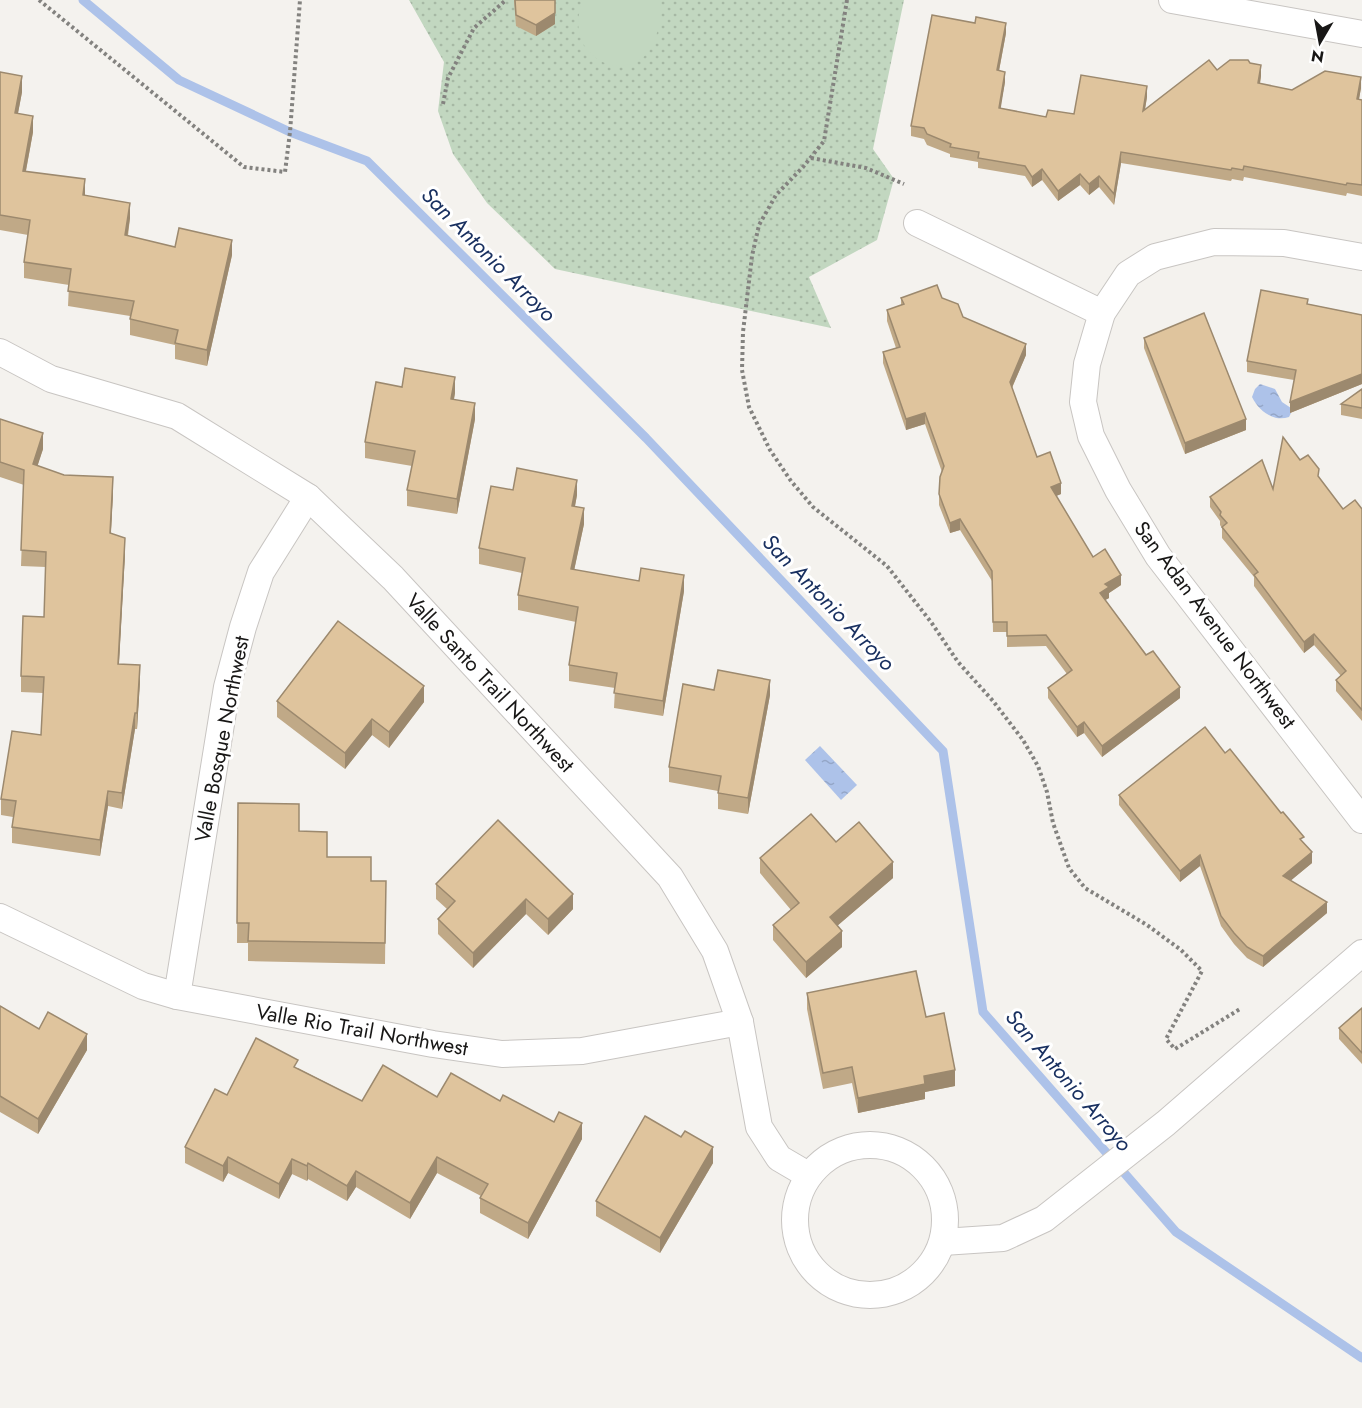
<svg xmlns="http://www.w3.org/2000/svg" width="1362" height="1408" viewBox="0 0 1362 1408" font-family="Jost,sans-serif">
	<style>
		.park { fill: url(#park-dots) }
		.garden { fill: #c2d7c0 }
		.water { fill: url(#water-ripples) }
		.lines { fill: none; stroke-linecap: round; stroke-linejoin: round }
		.stream { stroke: #adc2e9; stroke-width: 9 }
		.street-casing { stroke: #c8c5c2; stroke-width: 28 }
		.path { stroke: #83827f; stroke-width: 4; stroke-dasharray: 3 3; stroke-linecap: butt }
		.street { stroke: #fff; stroke-width: 26 }
		.wall { fill: #c0a987 }
		.shaded-wall { fill: #9c896e }
		.building { fill: #dfc49d; stroke: #9c896e; stroke-width: 1.5 }
		.labels { text-anchor: middle; dominant-baseline: central; stroke-width: 6; stroke-linejoin: round; paint-order: stroke }
		.street-label { font-size: 21px; fill: #181716; stroke: #fff }
		.water-label { font-size: 22px; font-style: italic; fill: #193060; stroke: #fff }
	</style>
	<defs>
		<pattern id="park-dots" width="8" height="8" patternUnits="userSpaceOnUse" patternTransform="scale(1.5)"><rect width="8" height="8" fill="#c2d7c0"/><path d="M2 2h.1M6 6h.1" fill="none" stroke="#a6b8a4" stroke-width="1.8" stroke-linecap="round"/></pattern>
		<pattern id="water-ripples" width="26" height="14" patternUnits="userSpaceOnUse" patternTransform="scale(1.5)"><rect width="26" height="14" fill="#adc2e9"/><path d="M2 4q2-2 4 0t4 0M15 11q2-2 4 0t4 0" fill="none" stroke="#94a6c7"/></pattern>
	</defs>
	<rect width="100%" height="100%" fill="#f4f2ee"/>
	<!-- park -->
	<polygon class="park" points="409,0 904,0 873,149 894,179 877,240 809,277 831,328 555,269 487,203 453,154 438,111 444,62"/>
	<!-- garden -->
	<path class="garden" d="M 583,0 L 660,0 C 662,10 660,18 658,28 C 647,95 557,65 583,0 Z"/>
	<!-- water -->
	<g class="water">
		<path d="M 1260,384 L 1275,389 L 1282,402 L 1291,408 L 1291,413 L 1289,417 C 1273,422 1259,411 1252,397 L 1255,389 Z"/>
		<polygon points="820,746 857,785 841,800 805,760"/>
	</g>
	<g class="lines">
		<!-- stream -->
		<polyline class="stream" points="83,0 179,80 290,132 367,161 646,438 943,751 983,1012 1176,1232 1362,1358"/>
		<!-- street casing -->
		<g class="street-casing">
			<g id="street">
				<polyline points="1172,0 1362,34"/>
				<polyline points="917,223 1102,313"/>
				<polyline points="1362,257 1284,243 1214,242 1155,257 1128,274 1102,313 1087,364 1083,402 1091,436 1118,490 1158,556 1362,820"/>
				<polyline points="0,352 51,379 177,416 308,497 393,578 670,877 715,951 740,1022 759,1127 779,1158 808,1175"/>
				<polyline points="0,917 143,986 177,996 433,1044 502,1054 582,1051 740,1022"/>
				<polyline points="177,996 227,687 243,627 261,572 308,497"/>
				<circle cx="870" cy="1220" r="75"/>
				<polyline points="943,1242 1003,1238 1044,1219 1166,1123 1362,953"/>
			</g>
		</g>
		<!-- path -->
		<g class="path">
			<polyline points="39,0 244,167 285,172 290,132 300,0"/>
			<polyline points="847,0 824,141 803,167 776,195 759,225 752,256 743,332 742,370 749,407 770,450 791,481 813,507 887,566 931,622 958,662 993,701 1023,740 1038,766 1047,792 1053,823 1069,868 1085,888 1147,925 1181,950 1202,971 1166,1039 1175,1049 1240,1009"/>
			<polyline points="443,104 448,78 474,28 506,0"/>
			<polyline points="811,158 866,168 904,184"/>
		</g>
		<!-- street -->
		<use href="#street" class="street"/>
	</g>
	<!-- wall -->
	<g class="wall">
		<polygon points="514,0 555,0 555,24 536,36 516,26"/>
		<polygon points="1006,33 999,71 1005,82 1000,108 1046,117 1074,114 1147,97 1145,109 1217,70 1261,76 1260,84 1292,90 1361,88 1359,99 1362,100 1362,196 1347,193 1346,196 1244,177 1243,181 1232,179 1231,181 1121,163 1114,205 1099,187 1089,195 1080,185 1058,201 1042,180 1032,187 1025,176 978,168 978,162 950,157 950,154 927,145 924,139 911,136 911,126"/>
		<polygon points="0,72 22,92 18,113 33,132 26,171 85,196 130,218 128,236 175,247 232,255 207,366 175,359 175,345 130,335 130,316 68,306 69,285 24,278 24,262 28,235 0,230"/>
		<polygon points="901,298 942,298 963,317 1026,355 1012,388 1037,457 1061,494 1056,496 1093,557 1121,585 1109,593 1109,598 1105,600 1180,698 1102,757 1084,733 1077,737 1048,698 1048,688 1067,674 1046,646 1007,647 1007,632 993,632 992,581 960,530 950,533 939,505 939,494 942,472 925,424 906,430 883,363 883,352 896,348 887,321 887,310 901,305"/>
		<polygon points="1308,304 1362,315 1362,384 1290,413 1294,380 1247,372 1247,361"/>
		<polygon points="1144,338 1246,430 1185,454 1144,348"/>
		<polygon points="402,387 455,393 454,399 475,419 457,514 407,506 407,490 412,466 365,458 365,442"/>
		<polygon points="1362,389 1362,429 1362,419 1341,415 1341,404"/>
		<polygon points="0,419 43,449 37,466 113,493 111,533 125,554 119,664 140,681 137,729 135,729 122,809 108,806 100,856 12,843 12,827 13,817 1,815 1,799 41,735 43,693 21,692 21,676 44,617 46,567 21,566 24,485 0,477"/>
		<polygon points="1300,460 1319,477 1343,509 1362,509 1362,721 1336,691 1336,680 1341,676 1314,645 1304,653 1254,586 1254,577 1222,538 1222,528 1220,525 1220,521 1210,507 1210,497 1273,489"/>
		<polygon points="513,490 577,495 575,506 584,524 574,570 684,591 663,716 614,708 615,688 569,681 569,665 576,622 518,610 518,595 522,573 479,564 479,548"/>
		<polygon points="714,690 770,695 748,814 718,809 718,791 669,782 669,767"/>
		<polygon points="277,701 424,702 389,748 372,735 345,769 277,717"/>
		<polygon points="1225,753 1281,813 1304,844 1312,863 1290,881 1327,913 1263,967 1247,958 1234,944 1221,926 1200,866 1180,882 1119,805 1119,795"/>
		<polygon points="238,803 299,831 327,857 371,881 386,881 385,964 248,961 248,943 237,943"/>
		<polygon points="498,820 573,909 548,935 526,914 473,968 438,934 438,919 447,909 436,899 436,884"/>
		<polygon points="836,842 893,878 837,926 842,947 806,978 773,940 773,925 791,910 760,873 760,858"/>
		<polygon points="807,993 926,1017 955,1086 925,1092 925,1099 858,1113 852,1083 823,1089 807,1009"/>
		<polygon points="0,1006 39,1029 87,1050 38,1134 0,1112"/>
		<polygon points="1362,1008 1362,1064 1339,1039 1339,1028"/>
		<polygon points="298,1068 362,1101 437,1097 500,1101 582,1139 528,1239 480,1213 480,1198 481,1196 437,1173 410,1219 356,1187 347,1201 308,1179 307,1181 292,1174 279,1199 228,1173 223,1182 185,1163 185,1147 227,1095"/>
		<polygon points="681,1137 713,1163 660,1253 596,1216 596,1201"/>
	</g>
	<!-- shaded-wall -->
	<g class="shaded-wall">
		<polygon points="555,13 555,24 536,36 536,25"/>
		<polygon points="1006,23 1006,33 997,81 997,70"/>
		<polygon points="1261,65 1261,76 1258,94 1258,83"/>
		<polygon points="1005,72 1005,82 999,119 999,108"/>
		<polygon points="22,76 22,92 15,129 15,113"/>
		<polygon points="1361,77 1361,88 1357,110 1357,99"/>
		<polygon points="1147,86 1147,97 1143,121 1143,111"/>
		<polygon points="33,116 33,132 23,186 23,171"/>
		<polygon points="1121,152 1121,163 1114,205 1114,194"/>
		<polygon points="1042,169 1042,180 1032,187 1032,177"/>
		<polygon points="1080,174 1080,185 1058,201 1058,191"/>
		<polygon points="1099,176 1099,187 1089,195 1089,184"/>
		<polygon points="85,179 85,195 83,211 83,195"/>
		<polygon points="130,203 130,218 125,251 125,235"/>
		<polygon points="232,240 232,255 207,366 207,350"/>
		<polygon points="1026,344 1026,355 1010,392 1010,382"/>
		<polygon points="1362,374 1362,384 1290,413 1290,402"/>
		<polygon points="455,377 455,393 451,414 451,399"/>
		<polygon points="475,403 475,419 457,514 457,499"/>
		<polygon points="925,413 925,424 906,430 906,419"/>
		<polygon points="1246,419 1246,430 1185,454 1185,443"/>
		<polygon points="43,433 43,449 33,480 33,464"/>
		<polygon points="113,477 113,493 110,549 110,533"/>
		<polygon points="577,480 577,495 572,522 572,506"/>
		<polygon points="1061,483 1061,494 1051,498 1051,487"/>
		<polygon points="584,508 584,524 571,585 571,569"/>
		<polygon points="960,519 960,530 950,533 950,523"/>
		<polygon points="125,538 125,554 118,680 118,664"/>
		<polygon points="684,575 684,591 663,716 663,701"/>
		<polygon points="1121,575 1121,585 1109,593 1109,598 1100,603 1100,593 1105,584"/>
		<polygon points="1314,634 1314,645 1304,653 1304,642"/>
		<polygon points="140,665 140,681 137,729 137,713"/>
		<polygon points="770,680 770,695 748,814 748,798"/>
		<polygon points="424,686 424,702 389,748 389,732"/>
		<polygon points="1180,687 1180,698 1102,757 1102,746"/>
		<polygon points="135,713 135,729 122,809 122,793"/>
		<polygon points="372,719 372,735 345,769 345,753"/>
		<polygon points="1084,722 1084,733 1077,737 1077,727"/>
		<polygon points="108,791 108,806 100,856 100,840"/>
		<polygon points="1312,852 1312,863 1283,887 1283,876"/>
		<polygon points="1200,855 1200,866 1180,882 1180,871"/>
		<polygon points="893,862 893,878 830,932 830,917"/>
		<polygon points="573,894 573,909 548,935 548,919"/>
		<polygon points="526,899 526,914 473,968 473,953"/>
		<polygon points="1327,902 1327,913 1263,967 1263,956"/>
		<polygon points="842,931 842,947 806,978 806,962"/>
		<polygon points="87,1034 87,1050 38,1134 38,1119"/>
		<polygon points="955,1070 955,1086 925,1092 925,1099 858,1113 858,1098 924,1076"/>
		<polygon points="582,1123 582,1139 528,1239 528,1223"/>
		<polygon points="713,1147 713,1163 660,1253 660,1238"/>
		<polygon points="228,1157 228,1173 223,1182 223,1166"/>
		<polygon points="437,1157 437,1173 410,1219 410,1203"/>
		<polygon points="292,1159 292,1174 279,1199 279,1184"/>
		<polygon points="308,1163 308,1179 307,1181 307,1166"/>
		<polygon points="356,1171 356,1187 347,1201 347,1186"/>
	</g>
	<!-- building -->
	<g class="building">
		<polygon points="515,0 555,0 555,13 536,25 516,15"/>
		<polygon points="932,15 975,23 976,17 1006,23 997,70 1005,72 999,108 1046,117 1048,110 1074,114 1081,75 1147,86 1143,111 1209,60 1217,70 1230,60 1248,60 1250,63 1261,65 1258,83 1292,90 1325,71 1361,77 1357,99 1362,100 1362,185 1347,183 1346,185 1244,166 1243,170 1232,168 1231,170 1121,152 1114,194 1099,176 1089,184 1080,174 1058,191 1042,169 1032,177 1025,166 978,158 979,152 950,147 951,144 927,134 924,128 911,126"/>
		<polygon points="0,72 22,76 15,113 33,116 23,171 85,179 83,195 130,203 125,235 175,247 179,228 232,240 207,350 175,343 178,330 130,319 134,301 68,291 71,269 24,262 30,220 0,215"/>
		<polygon points="937,285 942,298 958,304 963,317 1026,344 1010,382 1037,457 1050,452 1061,483 1051,487 1093,557 1105,549 1121,575 1105,584 1109,587 1100,593 1146,655 1153,651 1180,687 1102,746 1084,722 1077,727 1048,688 1072,670 1046,635 1007,636 1007,622 993,622 992,571 960,519 950,523 939,494 940,477 944,466 925,413 906,419 883,352 900,347 887,310 904,304 901,298"/>
		<polygon points="1261,290 1308,299 1307,304 1362,315 1362,374 1290,402 1296,370 1247,361"/>
		<polygon points="1204,313 1246,419 1185,443 1144,338"/>
		<polygon points="405,368 455,377 451,399 475,403 457,499 407,490 415,451 365,442 376,382 402,387"/>
		<polygon points="1362,389 1362,408 1341,404"/>
		<polygon points="0,419 43,433 33,464 64,475 113,477 110,533 125,538 118,664 140,665 137,713 135,713 122,793 108,791 100,840 12,827 16,801 1,799 12,731 41,735 44,677 21,676 23,616 44,617 46,552 21,550 24,470 0,462"/>
		<polygon points="1283,437 1300,460 1308,455 1319,469 1318,476 1343,509 1355,500 1362,509 1362,710 1336,680 1346,671 1314,634 1304,642 1254,575 1258,572 1222,527 1227,523 1220,515 1221,512 1210,497 1262,460 1273,489"/>
		<polygon points="517,468 577,480 572,506 584,508 571,569 639,581 641,568 684,575 663,701 614,693 617,673 569,665 578,607 518,595 525,558 479,548 491,486 513,490"/>
		<polygon points="338,621 424,686 389,732 372,719 345,753 277,701"/>
		<polygon points="718,670 770,680 748,798 718,793 721,776 669,767 683,684 714,690"/>
		<polygon points="1205,727 1225,753 1230,749 1281,813 1283,812 1304,837 1300,839 1312,852 1283,876 1327,902 1263,956 1247,947 1234,933 1221,916 1200,855 1180,871 1119,795"/>
		<polygon points="238,803 299,804 299,831 327,832 327,857 371,857 371,881 386,881 385,943 248,941 249,923 237,923"/>
		<polygon points="811,814 836,842 859,822 893,862 830,917 842,931 806,962 773,925 799,903 760,858"/>
		<polygon points="498,820 573,894 548,919 526,899 473,953 438,919 455,901 436,884"/>
		<polygon points="916,971 926,1017 944,1013 955,1070 924,1076 925,1084 858,1098 852,1067 823,1073 807,993"/>
		<polygon points="0,1006 39,1029 48,1012 87,1034 38,1119 0,1096"/>
		<polygon points="1362,1008 1362,1053 1339,1028"/>
		<polygon points="256,1038 298,1060 294,1067 362,1101 383,1065 437,1097 451,1073 500,1101 503,1095 554,1122 559,1112 582,1123 528,1223 480,1198 488,1184 437,1157 410,1203 356,1171 347,1186 308,1163 307,1166 292,1159 279,1184 228,1157 223,1166 185,1147 215,1089 227,1095"/>
		<polygon points="645,1116 681,1137 685,1131 713,1147 660,1238 596,1201"/>
	</g>
	<g class="labels">
		<!-- street labels -->
		<g class="street-label">
			<text transform="translate(1215 625) rotate(53)">San Adan Avenue Northwest</text>
			<text transform="translate(490 683) rotate(47)">Valle Santo Trail Northwest</text>
			<text transform="translate(222 739) rotate(-79)">Valle Bosque Northwest</text>
			<text transform="translate(362 1030) rotate(10)">Valle Rio Trail Northwest</text>
		</g>
		<!-- water labels -->
		<g class="water-label">
			<text transform="translate(489 254) rotate(45)">San Antonio Arroyo</text>
			<text transform="translate(829 602) rotate(46)">San Antonio Arroyo</text>
			<text transform="translate(1069 1080) rotate(49)">San Antonio Arroyo</text>
		</g>
	</g>
	<!-- north arrow -->
	<g transform="translate(1320 42) rotate(190)" stroke="#ffffff" stroke-width="4.5" paint-order="stroke">
	<path d="M0-4.5L10 22L0 15L-10 22Z" fill="#181716"/>
	<text y="-9" font-size="16" font-weight="bold" text-anchor="middle" fill="#181716">N</text>
	</g>
</svg>
